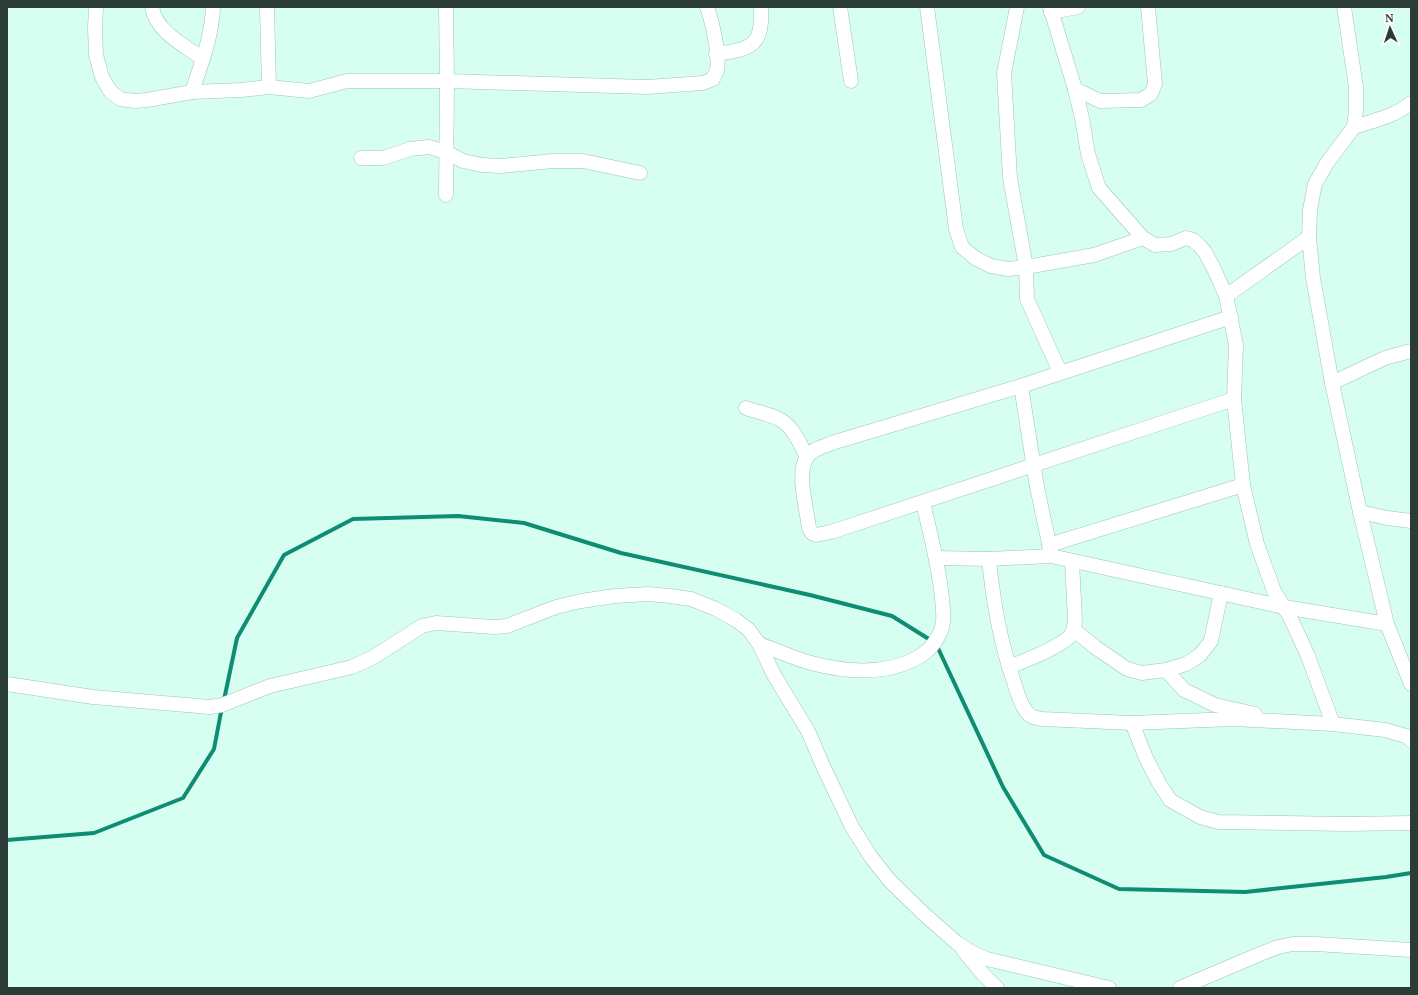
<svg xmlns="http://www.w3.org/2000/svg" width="1418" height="995" viewBox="0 0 1418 995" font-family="'Noto Serif',serif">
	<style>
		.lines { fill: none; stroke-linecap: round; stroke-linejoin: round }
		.stream { stroke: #0f8c74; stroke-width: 4 }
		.street-casing { stroke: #9dc4b7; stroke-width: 15 }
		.street { stroke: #fff; stroke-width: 14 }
	</style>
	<rect width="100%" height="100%" fill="#d6fff1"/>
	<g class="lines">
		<!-- stream -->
		<g class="stream">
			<polyline points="937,646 1003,787 1044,855 1119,889 1245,892 1386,877 1411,873"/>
			<polyline points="224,700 237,638 284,555 353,519 458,516 524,523 621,553 810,595 892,616 932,641"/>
			<polyline points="7,840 94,833 183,798 214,749 222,707"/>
		</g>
		<!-- street casing -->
		<g class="street-casing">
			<g id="street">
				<path d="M 96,7 L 95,28 L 96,55 L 102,77 L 110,91 L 120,99 L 135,101 L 147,100 L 192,92 L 241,90 L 269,87 L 309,91 L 347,81 L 447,81 L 647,87 L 703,83 L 713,79 C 714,76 716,73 717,70 C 720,55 712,21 707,7"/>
				<path d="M 152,7 C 156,32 184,45 203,59"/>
				<polyline points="267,7 269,87"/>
				<polyline points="446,7 447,81 446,195"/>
				<polyline points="840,7 851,81"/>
				<polyline points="927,7 956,229 962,247 975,258 991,266 1008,269 1026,267 1094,255 1143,238"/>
				<polyline points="1017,7 1004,73 1010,178 1026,267 1027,299 1060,372"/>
				<polyline points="1050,7 1075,89 1082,118 1088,154 1099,188 1143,238 1155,245 1171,244 1186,238 1193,240 1199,245 1205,252 1214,269 1226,296 1236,345 1234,399 1243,485 1257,544 1274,591 1290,617 1308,656 1333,724"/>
				<polyline points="1344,7 1356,87 1356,110 1354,127 1327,163 1315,184 1310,210 1309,237 1313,278 1332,383 1360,512 1387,624 1411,684"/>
				<polyline points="1051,12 1078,7"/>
				<path d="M 716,54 C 752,49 763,46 761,7"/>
				<polyline points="1075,89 1100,101 1141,100 1151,94 1155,84 1148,7"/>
				<path d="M 192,92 C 201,64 212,37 213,7"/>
				<path d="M 1354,127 C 1373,121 1395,116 1411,103"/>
				<polyline points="361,158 383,158 410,149 429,147 446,152 463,161 482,165 501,166 553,161 583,161 640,173"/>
				<polyline points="1226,296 1309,237"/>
				<path d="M 1231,317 L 1021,386 L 835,442 C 826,446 813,448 807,457 C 796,472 807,510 809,528 L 812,533 L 816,535 L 831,532 L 1234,399"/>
				<polyline points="1332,383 1385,358 1411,351"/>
				<polyline points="1021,386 1037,487 1051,553"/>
				<path d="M 746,408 C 757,412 769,414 779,419 C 793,426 800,444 807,457"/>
				<polyline points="1360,512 1387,518 1411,521"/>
				<polyline points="1049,545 1243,485"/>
				<polyline points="936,558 989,559 1051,556 1284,607 1387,624"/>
				<path d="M 989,559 C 993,601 1000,642 1014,682 C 1017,692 1020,703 1026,711 C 1030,717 1035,718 1042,719 L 1132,723 L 1233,719 L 1333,724 L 1385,730 L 1406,736 L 1411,740"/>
				<polyline points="1074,630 1095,647 1127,669 1142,673 1166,670 1186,664 1200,655 1211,641 1221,593"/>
				<path d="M 759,644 C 776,650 793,658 811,663 C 845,672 885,675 917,658 C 930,651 941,637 943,622 C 944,612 942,599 941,589 C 937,560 930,531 923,503"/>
				<path d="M 1009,667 C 1024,661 1061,647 1071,635 C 1074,631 1074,626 1075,620 L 1072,561"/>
				<polyline points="1166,670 1184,690 1215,705 1255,714"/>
				<polyline points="7,684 93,697 210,707 222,705 270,686 352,667 372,658 422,626 436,623 494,627 507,626 556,607 581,601 615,596 648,594 670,596 691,599 716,609 736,620 749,630 759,644 774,675 808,731 823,766 852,827 871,857 890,881 925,915 957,943 971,952 987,959 1109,988"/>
				<polyline points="1132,723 1146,758 1159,783 1170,800 1200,817 1218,822 1346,824 1411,823"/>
				<polyline points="963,950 983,974 997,988"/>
				<polyline points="1180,988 1260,954 1278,947 1293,944 1316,944 1411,950"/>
			</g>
		</g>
		<!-- street -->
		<use href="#street" class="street"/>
	</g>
	<!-- border -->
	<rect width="1418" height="995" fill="none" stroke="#2b3b36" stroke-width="16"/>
	<!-- north arrow -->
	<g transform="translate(1390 28) rotate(357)" stroke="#ffffff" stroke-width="3" paint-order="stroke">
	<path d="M0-3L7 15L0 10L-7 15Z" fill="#2b3b36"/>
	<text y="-6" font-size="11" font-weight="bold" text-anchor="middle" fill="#2b3b36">N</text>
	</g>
</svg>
